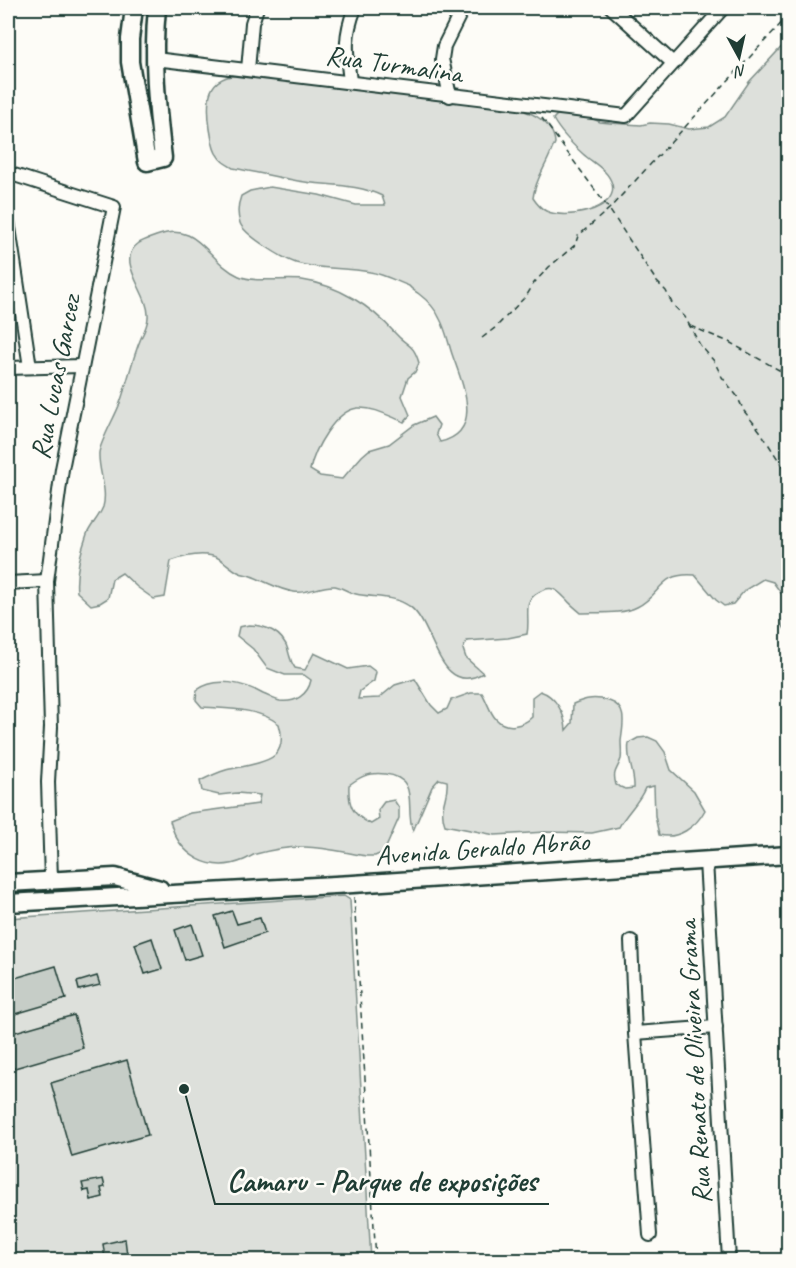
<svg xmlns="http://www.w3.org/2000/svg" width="796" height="1268" viewBox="0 0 796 1268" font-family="Caveat,sans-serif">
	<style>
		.green { fill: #dde0db; stroke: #7e8e88; stroke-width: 1.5 }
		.building { fill: #c6cdc7; stroke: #1f3d34; stroke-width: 1.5 }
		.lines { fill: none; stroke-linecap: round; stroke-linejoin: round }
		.street-casing { stroke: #1f3d34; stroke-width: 16 }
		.secondary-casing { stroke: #1f3d34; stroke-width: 21 }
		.path { stroke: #1f3d34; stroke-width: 1.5; stroke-dasharray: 6 4.5; stroke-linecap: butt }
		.street { stroke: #fdfcf7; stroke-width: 12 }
		.secondary { stroke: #fdfcf7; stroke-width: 16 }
		.labels { text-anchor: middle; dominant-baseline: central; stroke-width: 5; stroke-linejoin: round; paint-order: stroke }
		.street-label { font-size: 28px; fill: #1f3d34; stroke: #fdfcf7 }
		.leader { fill: none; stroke: #1f3d34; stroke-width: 2 }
		.callout-dot { fill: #1f3d34; stroke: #fdfcf7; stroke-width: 2 }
		.callout-label { font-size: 30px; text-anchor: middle; font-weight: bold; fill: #1f3d34; stroke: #fdfcf7; stroke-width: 5; stroke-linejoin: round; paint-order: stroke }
	</style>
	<rect width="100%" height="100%" fill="#fdfcf7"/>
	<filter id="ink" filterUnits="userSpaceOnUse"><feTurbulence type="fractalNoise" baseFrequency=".0167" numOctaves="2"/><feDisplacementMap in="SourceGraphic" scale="12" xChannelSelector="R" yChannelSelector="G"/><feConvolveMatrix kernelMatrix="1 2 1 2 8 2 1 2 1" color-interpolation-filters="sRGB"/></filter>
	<g filter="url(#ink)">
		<!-- green -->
		<g class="green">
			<path d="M 788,40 L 788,634 L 783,626 L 786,600 L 773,582 L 763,579 L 745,590 L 733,604 L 724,606 L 716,600 L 695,575 C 658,572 663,594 637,607 C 622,615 598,612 581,613 C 577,609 571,605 567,600 C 558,591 553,584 539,592 C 533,595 529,599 528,606 C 527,616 529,624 527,634 L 508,638 L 467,641 L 463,649 L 466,658 L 483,673 C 438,699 435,623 409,606 C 394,595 373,598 356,594 C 349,593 342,587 335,586 C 321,585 308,594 294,592 C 279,590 265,581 251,576 C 247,574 243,575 238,572 C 232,569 226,563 220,559 C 206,551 185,556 171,561 L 165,597 L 154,599 L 137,587 L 122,573 L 112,579 L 108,598 L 100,603 L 91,605 L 77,592 C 75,574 81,551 87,534 C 91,525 99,517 103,507 C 108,489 98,471 99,453 C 100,442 116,415 120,403 C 128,381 132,359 141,338 C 144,332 148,324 148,317 C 150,293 113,261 139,243 C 144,240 151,238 156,236 C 199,219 207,262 239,276 C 254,283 284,278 302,280 C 338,285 371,306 395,333 C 407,347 413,342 419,363 L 415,372 L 408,378 L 402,396 L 410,415 L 404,422 C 389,416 374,407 358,408 C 335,410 314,450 310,470 L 320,476 L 342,479 L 362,456 L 369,450 L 389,444 L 414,425 L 433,417 L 439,425 L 436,434 L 440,442 C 485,432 462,383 452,354 C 448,342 446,330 440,319 C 436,310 427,300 419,294 C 415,291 412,290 409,286 C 396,281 383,274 370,272 C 345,267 320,270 296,263 C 284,259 244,235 240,223 C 237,214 238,204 241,196 L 250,191 L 270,187 L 319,195 L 356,205 L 385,205 L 382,196 C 356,183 326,186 298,181 C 276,177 255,172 233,168 C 228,165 221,162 218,156 C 212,149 212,138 210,129 C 206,100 206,75 242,75 L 422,97 C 458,108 529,95 551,130 C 553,134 555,139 555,143 C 554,146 552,149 551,152 C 545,168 535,180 533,198 C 537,204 540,208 546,211 C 564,220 619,211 612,184 C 608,170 593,163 583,154 C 572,144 560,132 553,119 L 560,112 L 580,113 L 600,122 L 610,123 L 641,125 L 650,123 L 669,124 L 689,129 L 709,127 L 725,117 L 749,82 Z"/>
			<path d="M 249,625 C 265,625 283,632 288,650 C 290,657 290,661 295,668 L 305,670 L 314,653 L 348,669 L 368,666 L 376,672 L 374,681 L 360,691 L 358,699 L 379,698 L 395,685 L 415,679 L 431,705 L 439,713 L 447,709 L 451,700 L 471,693 L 482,693 C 487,701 490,713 496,719 C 506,730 523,726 532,717 L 532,697 L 540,691 C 556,696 565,714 566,730 L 572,723 L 573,704 C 586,698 596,697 609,701 C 628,707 623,725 621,741 C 621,747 622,754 621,759 C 617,771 612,771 616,785 L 625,789 L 634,788 C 635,772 626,759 629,743 L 638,738 L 648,737 L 657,741 L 665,752 L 671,770 L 694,791 L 705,810 C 696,827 678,840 659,835 L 655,816 L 654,786 L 645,788 C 639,803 626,813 619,827 L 592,833 L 545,832 L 495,835 L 445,825 C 438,806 449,798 447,781 L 439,779 L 432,787 L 413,831 C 404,808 421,778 385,774 C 370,772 361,776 349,785 C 348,805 352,815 371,824 L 379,819 L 378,810 L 384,802 L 394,800 L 399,808 L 399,818 L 384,852 L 375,856 L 366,856 C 348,853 319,846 302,847 C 287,847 271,850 256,854 C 252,855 249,858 244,860 C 210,874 179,856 170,821 L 190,813 L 258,804 L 260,795 L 237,793 L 219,795 L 202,791 L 200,781 C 208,777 216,773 226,770 C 238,767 265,764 275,755 C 283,747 282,734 279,724 C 259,708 227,709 202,707 L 196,700 L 197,690 C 216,676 244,683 263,694 C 269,696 274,700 280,701 C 295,703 308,695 311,680 L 304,675 L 285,675 L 267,668 L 253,649 L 237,636 L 239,627 Z"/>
			<polygon points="344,896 350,900 371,1260 8,1260 8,918"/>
		</g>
		<!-- building -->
		<g class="building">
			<polygon points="232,911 237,924 260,918 265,933 225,947 215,916"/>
			<polygon points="192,924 202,955 185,960 175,930"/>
			<polygon points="152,938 162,969 145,974 135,944"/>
			<polygon points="56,966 66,999 8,1016 8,980"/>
			<polygon points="97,976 100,985 79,990 77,982"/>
			<polygon points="74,1015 83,1048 8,1070 8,1034"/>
			<polygon points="127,1060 148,1135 72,1157 51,1083"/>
			<polygon points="103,1179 105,1187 101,1188 103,1197 91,1200 89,1190 84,1191 82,1183"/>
			<polygon points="125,1239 127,1255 105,1259 103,1244"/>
		</g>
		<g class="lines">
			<!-- street casing -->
			<g class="street-casing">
				<g id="street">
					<polyline points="612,8 673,63"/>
					<polyline points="155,59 626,116 723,8"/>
					<polyline points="248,70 252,23 257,8"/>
					<path d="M 350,81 C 346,51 344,36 355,8"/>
					<polyline points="450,96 442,59 444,46 463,8"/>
					<polyline points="8,173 114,207 62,469 47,581 51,727 48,782 51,880"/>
					<polyline points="8,221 30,367"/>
					<polyline points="8,368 81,366"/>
					<polyline points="8,583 47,581"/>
					<polyline points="706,861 729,1260"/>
					<polyline points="631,941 635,1033"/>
					<polyline points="650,1235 635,1033 716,1027"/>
				</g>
			</g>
			<!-- secondary casing -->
			<g class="secondary-casing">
				<g id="secondary">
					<path d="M 134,8 L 130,39 L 130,62 L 147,162 L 163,158 C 157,108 152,58 157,8"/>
					<polyline points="8,883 115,877 160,889"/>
					<polyline points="8,903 353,884 788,855"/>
				</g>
			</g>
			<!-- path -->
			<g class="path">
				<polyline points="542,118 609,209 657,282 666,291 673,305 685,317 700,345 714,361 722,377 737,396 744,411 760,431 788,475"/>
				<polyline points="690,326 729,342 788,375"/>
				<polyline points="482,338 496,327 527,295 534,283 549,267 575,245 578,236 609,209 788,16"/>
				<polyline points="354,897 376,1260"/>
			</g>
			<!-- street -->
			<use href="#street" class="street"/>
			<!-- secondary -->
			<use href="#secondary" class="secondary"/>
		</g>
	</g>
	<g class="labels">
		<!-- street labels -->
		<g class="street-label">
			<text transform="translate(394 64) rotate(8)">Rua Turmalina</text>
			<text transform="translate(55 377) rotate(-79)">Rua Lucas Garcez</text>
			<text transform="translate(482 848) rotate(-4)">Avenida Geraldo Abrão</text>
			<text transform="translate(694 1062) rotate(-93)">Rua Renato de Oliveira Grama</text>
		</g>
	</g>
	<!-- callouts -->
	<path class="leader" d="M184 1089L215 1204H549"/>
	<circle class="callout-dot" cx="184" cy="1089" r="6"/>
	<g class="callout-label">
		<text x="382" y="1191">Camaru - Parque de exposições</text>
	</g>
	<!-- margin -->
	<rect width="796" height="1268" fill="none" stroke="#fdfcf7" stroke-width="30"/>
	<rect x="15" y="15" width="766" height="1238" fill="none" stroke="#1f3d34" stroke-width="2" filter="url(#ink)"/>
	<!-- north arrow -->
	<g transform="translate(739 57) rotate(172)" stroke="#fdfcf7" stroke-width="4.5" paint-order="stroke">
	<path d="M0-4.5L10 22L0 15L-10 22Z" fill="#1f3d34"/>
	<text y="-9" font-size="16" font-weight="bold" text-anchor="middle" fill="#1f3d34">N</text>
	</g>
</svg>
